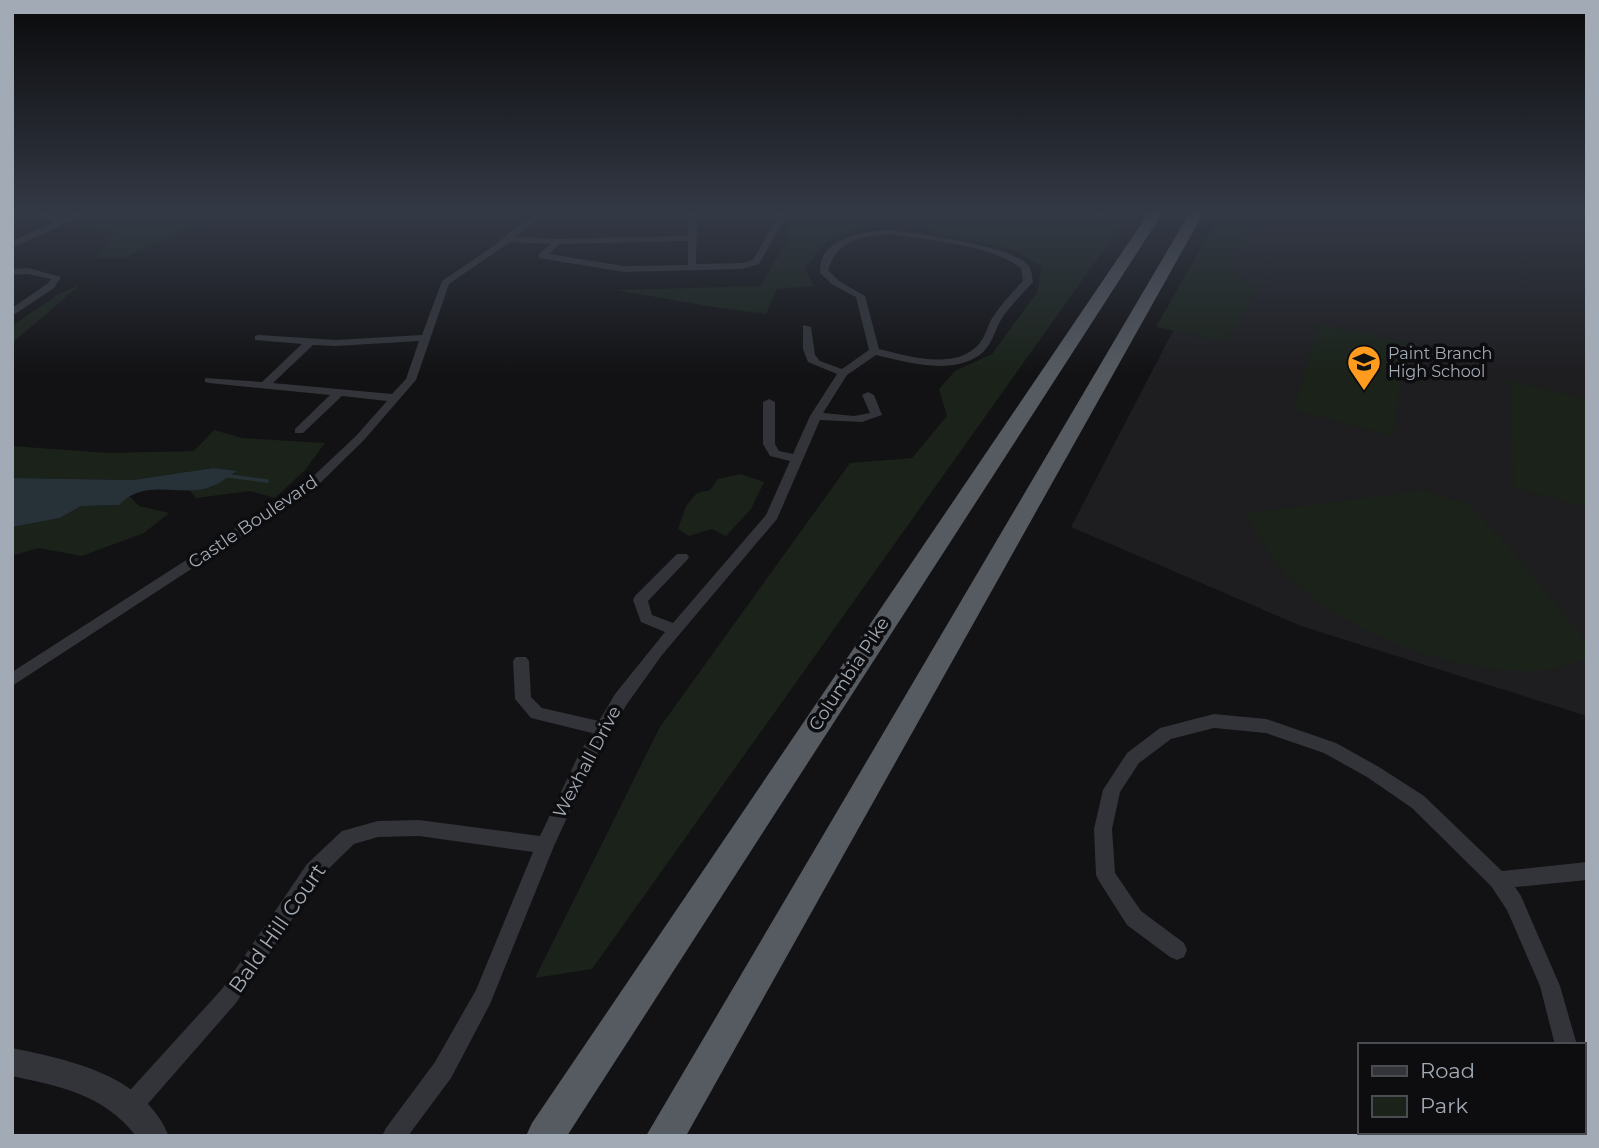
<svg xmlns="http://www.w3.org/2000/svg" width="1599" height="1148" viewBox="0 0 1599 1148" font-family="Montserrat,sans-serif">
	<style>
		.built { fill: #1e1e21 }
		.green { fill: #1a221a }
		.water { fill: #273238 }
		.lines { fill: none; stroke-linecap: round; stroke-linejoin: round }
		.stream { stroke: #273238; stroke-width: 3.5 }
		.minor { fill: #323439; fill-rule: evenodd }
		.tertiary { fill: #323439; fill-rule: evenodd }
		.trunk { fill: #565a61; fill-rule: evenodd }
		.labels { text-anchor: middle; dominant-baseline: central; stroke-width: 7; stroke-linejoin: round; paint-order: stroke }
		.far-poi-label { font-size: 16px; fill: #a2aab5; stroke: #0d0d0f; text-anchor: start }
		.street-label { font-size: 18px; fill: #a2aab5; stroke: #0d0d0f }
		.near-street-label { font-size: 21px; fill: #a2aab5; stroke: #0d0d0f }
	</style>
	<rect width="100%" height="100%" fill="#121214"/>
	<!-- built -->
	<polygon class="built" points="1238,214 1587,214 1587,716 1301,626 1071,527 1211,258"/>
	<!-- green -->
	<g class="green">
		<polygon points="95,214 220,214 124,258 94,258 114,233 71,224"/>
		<polygon points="798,214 844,214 865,226 826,242 805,268 813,286 777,289 766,314 719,308 615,290 760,286 789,238 787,231"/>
		<polygon points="906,214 1061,214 1088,225 1123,223 592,969 535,978 660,727 850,463 912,458 947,416 939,389 955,371 992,354 1037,292 1042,267 1014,250 932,233"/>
		<path d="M 1220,214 L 1261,214 C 1251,231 1240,244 1233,262 L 1243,279 L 1258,288 L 1226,342 L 1156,327 Z"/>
		<polygon points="81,284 12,343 12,326 57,295"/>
		<polygon points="1319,323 1406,343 1393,436 1293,410"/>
		<polygon points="1510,381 1587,399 1587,507 1514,488"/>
		<polygon points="214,430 242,438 325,443 305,470 275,498 250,491 196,498 189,490 212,487 236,472 213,468 133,480 12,478 12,446 108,453 194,451"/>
		<polygon points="740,474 764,482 751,509 726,536 712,529 689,536 678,529 686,506 697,493 710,490 718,479"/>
		<path d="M 1424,490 L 1467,504 L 1509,547 L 1587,643 L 1587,659 C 1572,663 1555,670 1540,671 C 1459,675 1349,636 1291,579 C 1271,560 1259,538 1247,513 Z"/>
		<polygon points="128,495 139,506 169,513 144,533 82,556 38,548 12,556 12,527 60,518 81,506 119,505"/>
	</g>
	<!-- water -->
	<path class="water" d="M 213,468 L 237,471 C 229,476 221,483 213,486 C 182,499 145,476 119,505 L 81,506 L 60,518 L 12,527 L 12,478 L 133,480 Z"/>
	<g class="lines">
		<!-- stream -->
		<polyline class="stream" points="229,476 267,481"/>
		<!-- minor -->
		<g class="minor">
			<polygon points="39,214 48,214 64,222 57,224"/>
			<path d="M 533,214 L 541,214 C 534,225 525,228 515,237 L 557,239 L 688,236 L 689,214 L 697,214 L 696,264 L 742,263 L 753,260 L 779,214 L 787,214 L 759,264 L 742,269 L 624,272 L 539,258 L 539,254 L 550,244 L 510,242 L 449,284 L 416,380 L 364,440 L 314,489 L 12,686 L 12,672 L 306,483 L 356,436 L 387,401 L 342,396 L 303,433 L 295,433 L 295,429 L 330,395 L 209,383 L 205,382 L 205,378 L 262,382 L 302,344 L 255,340 L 255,336 L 259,335 L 336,340 L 422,335 L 442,281 L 495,245 L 520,224 L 527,222 ZM 688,241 L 688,265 L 624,266 L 549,254 L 559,244 ZM 419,341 L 406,379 L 392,394 L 273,383 L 313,345 L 336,346 Z"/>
			<polygon points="1096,214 1104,214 1096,220 1092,218"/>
			<path d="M 890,230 C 918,234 1012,245 1029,266 C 1032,271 1032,276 1033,282 C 1023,293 1013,303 1004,315 C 994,329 993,347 978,356 C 949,375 906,362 876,355 L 847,375 L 823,413 L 854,416 L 870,413 L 862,395 L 868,392 L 874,395 L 882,415 L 862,422 L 820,420 L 777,519 L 662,655 L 627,704 L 592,763 L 554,846 L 490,1004 L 451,1078 L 408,1136 L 382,1136 L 386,1128 L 435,1062 L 476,990 L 533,852 L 419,836 L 378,837 L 354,844 L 321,876 L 236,1003 L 139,1114 L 131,1117 L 123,1114 L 120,1106 L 123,1098 L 222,989 L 307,864 L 342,831 L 378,821 L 419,820 L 540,836 L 579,754 L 592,733 L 531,718 L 515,699 L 513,661 L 516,657 L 526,657 L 529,661 L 531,697 L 542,708 L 599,721 L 615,694 L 665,632 L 641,622 L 633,600 L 635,596 L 677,554 L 687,554 L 689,557 L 687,560 L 648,601 L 652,615 L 673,623 L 766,515 L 790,461 L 770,456 L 763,444 L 763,402 L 769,399 L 775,402 L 775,444 L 779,451 L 793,454 L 810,416 L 837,374 L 808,362 L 803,349 L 803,325 L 811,327 L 815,355 L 820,361 L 842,369 L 869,350 L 856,297 L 833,285 L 820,273 C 818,238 863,231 890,230 ZM 890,234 C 930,241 988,244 1021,268 L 1023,281 C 1012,293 1000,305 991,320 C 987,328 985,337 979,344 C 956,371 907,356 879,349 L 865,296 L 839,281 L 828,270 C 837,240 862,236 890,234 Z"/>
			<polygon points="28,268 61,277 54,288 12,316 12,308 47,284 51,279 28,274 12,275 12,269"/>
			<polygon points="1214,714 1266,719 1336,743 1379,767 1424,796 1502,871 1587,862 1587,880 1515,887 1521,896 1560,986 1577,1045 1555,1045 1540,986 1507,910 1491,886 1412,808 1367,777 1324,753 1266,733 1214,728 1171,739 1139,763 1120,792 1112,829 1115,873 1141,911 1184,943 1187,950 1184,957 1177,960 1170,957 1127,925 1099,881 1096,875 1094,829 1103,790 1127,753 1160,728"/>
			<polygon points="1583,1096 1587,1097 1587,1131 1583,1130"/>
		</g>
		<!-- tertiary -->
		<g class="tertiary">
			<polygon points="73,214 85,214 12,248 12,241"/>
			<path d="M 12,1048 C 70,1060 144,1075 169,1136 L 136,1136 C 103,1094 62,1087 12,1076 Z"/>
		</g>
		<!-- trunk -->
		<g class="trunk">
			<polygon points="1148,214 1162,214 567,1136 526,1136 532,1123"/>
			<polygon points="1189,214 1203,214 686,1136 646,1136"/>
		</g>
	</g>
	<!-- sky -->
	<linearGradient id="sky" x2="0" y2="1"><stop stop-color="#0a0a0b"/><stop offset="0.57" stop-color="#333945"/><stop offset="1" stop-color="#333945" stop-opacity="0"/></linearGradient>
	<rect width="1599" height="374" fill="url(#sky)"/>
	<!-- icons -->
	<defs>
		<g id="school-pin" transform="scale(1.75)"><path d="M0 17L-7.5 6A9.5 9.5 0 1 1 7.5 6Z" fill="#ff9b1e" stroke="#0d0d0f"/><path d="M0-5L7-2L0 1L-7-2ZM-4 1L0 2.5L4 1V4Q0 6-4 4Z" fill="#111"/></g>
	</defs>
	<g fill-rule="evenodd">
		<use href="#school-pin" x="1364" y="362"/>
	</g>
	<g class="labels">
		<!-- far-poi labels -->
		<g class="far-poi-label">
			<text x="1388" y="353">Paint Branch<tspan x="1388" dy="18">High School</tspan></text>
		</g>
		<!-- street labels -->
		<g class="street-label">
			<text transform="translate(253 522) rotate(-34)">Castle Boulevard</text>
			<text transform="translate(849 674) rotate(-57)">Columbia Pike</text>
			<text transform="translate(587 762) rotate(-62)">Wexhall Drive</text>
		</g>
		<!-- near-street labels -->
		<g class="near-street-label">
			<text transform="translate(277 928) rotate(-55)">Bald Hill Court</text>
		</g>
	</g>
	<!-- border -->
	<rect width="1599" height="1148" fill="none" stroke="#a2aab5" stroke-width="28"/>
	<!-- legend -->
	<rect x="1358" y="1043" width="228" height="91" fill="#0d0d0f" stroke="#494c51" stroke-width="2"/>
	<rect x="1372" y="1066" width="35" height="10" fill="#323439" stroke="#494c51" stroke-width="2"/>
	<text x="1420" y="1078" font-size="21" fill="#a2aab5">Road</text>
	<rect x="1372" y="1096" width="35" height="21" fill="#1a221a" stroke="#494c51" stroke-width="2"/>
	<text x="1420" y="1113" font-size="21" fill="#a2aab5">Park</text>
</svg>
